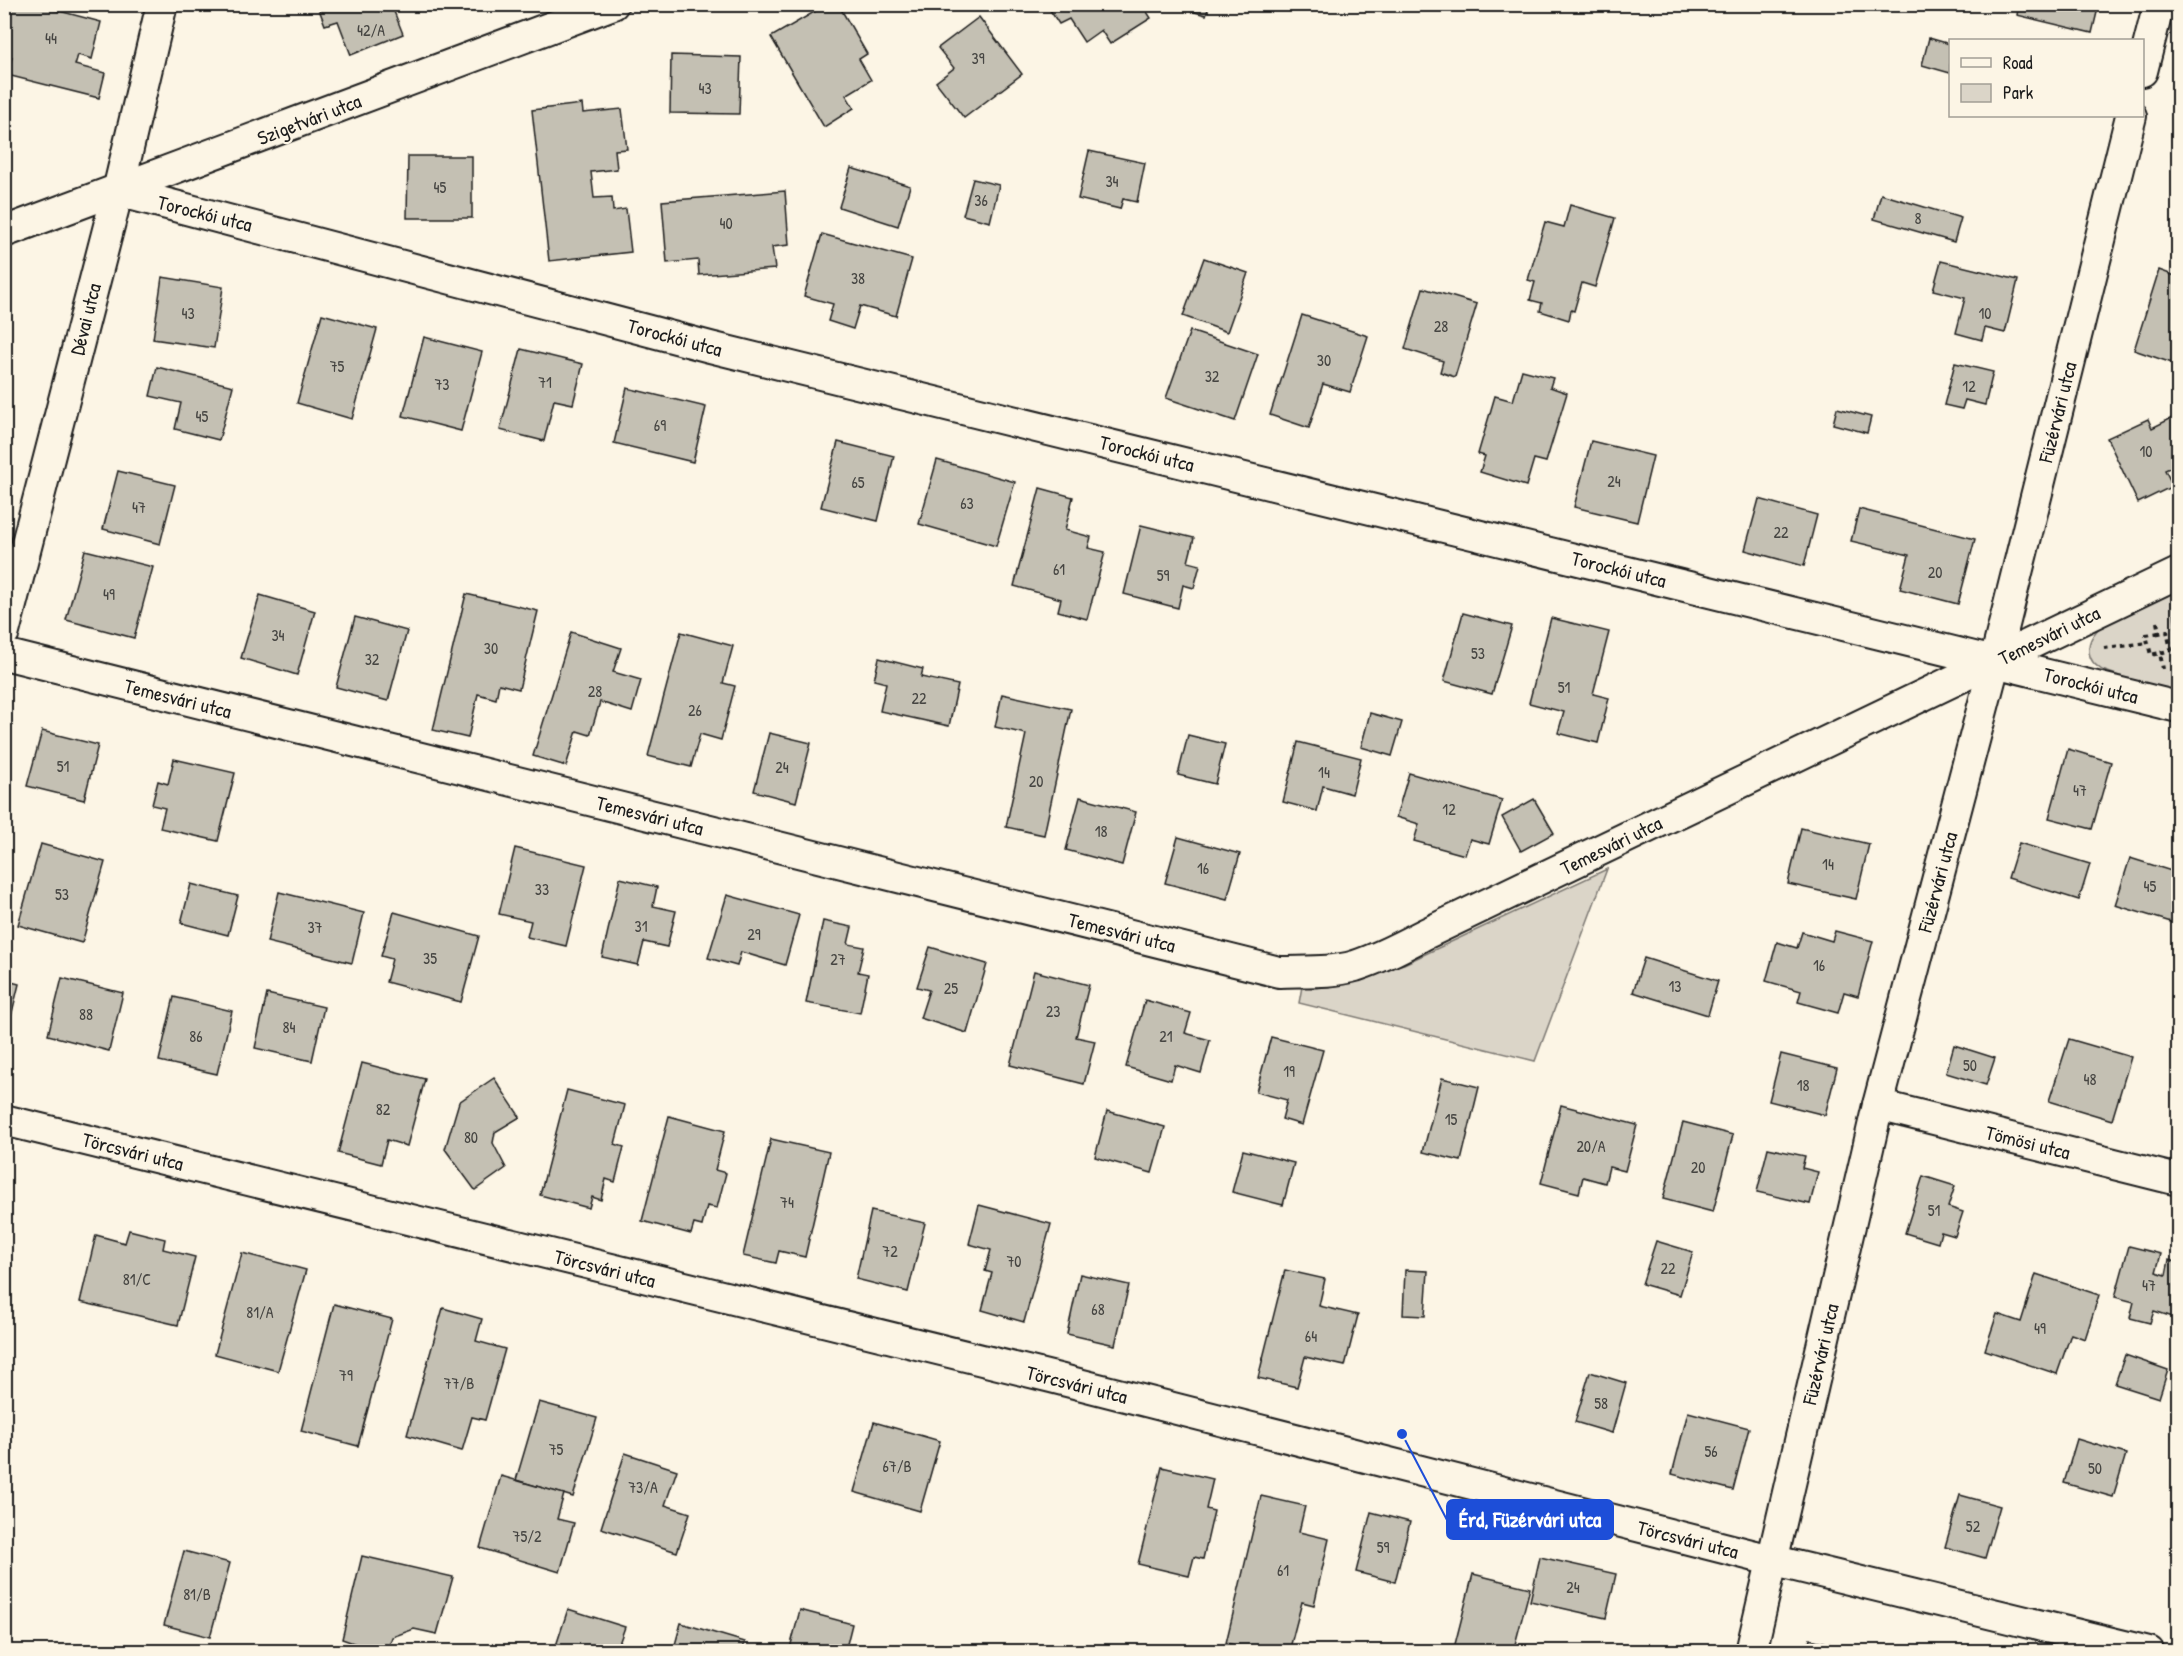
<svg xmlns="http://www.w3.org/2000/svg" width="2183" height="1656" viewBox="0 0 2183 1656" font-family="'Patrick Hand',sans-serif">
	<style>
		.green { fill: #dbd5c8; stroke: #7c7872; stroke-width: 1.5 }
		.building { fill: #c4c0b3; stroke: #1c1c1c; stroke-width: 1.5 }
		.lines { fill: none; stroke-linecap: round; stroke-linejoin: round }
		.minor-casing { stroke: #1c1c1c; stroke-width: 34 }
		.path { stroke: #1c1c1c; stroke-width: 4; stroke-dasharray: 4.5 4.5; stroke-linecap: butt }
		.minor { stroke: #fcf5e5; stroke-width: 30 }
		.labels { text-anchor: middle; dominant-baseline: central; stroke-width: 4.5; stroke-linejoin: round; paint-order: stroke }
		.number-label { font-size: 16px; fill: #464542 }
		.street-label { font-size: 20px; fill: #1c1c1c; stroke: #fcf5e5 }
		.leader { fill: none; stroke: #1d4ed8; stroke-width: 2 }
		.callout-dot { fill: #1d4ed8; stroke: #fcf5e5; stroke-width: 2 }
		.callout { fill: #1d4ed8; stroke: #1d4ed8; stroke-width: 2 }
		.callout-label { font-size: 21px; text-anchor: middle; font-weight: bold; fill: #fff }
	</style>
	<rect width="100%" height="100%" fill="#fcf5e5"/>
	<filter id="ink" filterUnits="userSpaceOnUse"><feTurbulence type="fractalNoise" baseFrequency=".0167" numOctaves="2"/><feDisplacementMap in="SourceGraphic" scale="12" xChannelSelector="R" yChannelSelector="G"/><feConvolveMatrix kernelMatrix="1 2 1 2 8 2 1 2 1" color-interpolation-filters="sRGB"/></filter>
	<g filter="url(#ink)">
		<!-- green -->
		<g class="green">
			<path d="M 2172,591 L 2178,661 L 2178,696 L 2102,670 C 2095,665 2090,661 2089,652 C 2085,620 2148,602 2172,591 Z"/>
			<polygon points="1607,869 1535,1061 1299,1003 1303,981 1341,979 1404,964"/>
		</g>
		<!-- building -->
		<g class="building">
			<polygon points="4,4 33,4 101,22 92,59 78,55 75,65 105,73 99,98 7,75 12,57 4,55"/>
			<polygon points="317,4 391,4 403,34 351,55 338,21 325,25"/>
			<polygon points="828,4 838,4 867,54 859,59 871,80 846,95 854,108 824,127 771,37"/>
			<polygon points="1046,4 1142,4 1151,18 1110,44 1101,30 1084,42 1069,19 1059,24"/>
			<polygon points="1165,4 1210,4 1206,15"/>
			<polygon points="2019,4 2099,4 2092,33 2017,15"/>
			<polygon points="979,17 1022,74 964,118 936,82 954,68 938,48"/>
			<polygon points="1929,38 1950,44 1950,73 1922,65"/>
			<polygon points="671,55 741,57 739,114 670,113"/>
			<polygon points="582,104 583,113 622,109 627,149 615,150 617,169 591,172 594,198 612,197 613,211 626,209 631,252 549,261 532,110"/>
			<polygon points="1089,151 1145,163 1137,202 1123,199 1120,209 1078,199"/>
			<polygon points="408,156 472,156 472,218 407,218"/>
			<polygon points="851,168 910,186 898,226 839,207"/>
			<polygon points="973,179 999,185 990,222 963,215"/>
			<polygon points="785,191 789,245 772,247 775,269 699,275 698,260 667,263 662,201"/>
			<polygon points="1881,194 1961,218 1954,242 1874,219"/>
			<polygon points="1570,205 1615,218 1595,287 1582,283 1574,311 1571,310 1569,320 1540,311 1542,303 1530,300 1535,282 1528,280 1545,222 1564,227"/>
			<polygon points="822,234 912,259 896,316 860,306 853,329 828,321 833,304 804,296"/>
			<polygon points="1204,258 1248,273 1227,332 1183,316"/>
			<polygon points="1941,261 2018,280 2005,333 1985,328 1982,340 1956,333 1965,298 1933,290"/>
			<polygon points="2159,270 2178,277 2178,343 2172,363 2134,350"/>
			<polygon points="162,277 223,287 214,348 153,339"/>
			<polygon points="1423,288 1477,304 1455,377 1440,372 1443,361 1405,349"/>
			<polygon points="322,314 377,329 352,419 297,403"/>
			<polygon points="1302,315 1368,336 1350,392 1323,384 1309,428 1270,415"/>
			<polygon points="1190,331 1258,354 1235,421 1166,398"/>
			<polygon points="424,337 482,352 461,431 403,416"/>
			<polygon points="521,349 583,364 573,404 554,400 544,441 500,430"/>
			<polygon points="1955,363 1993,372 1985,405 1965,400 1962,409 1944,405"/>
			<polygon points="157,367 233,386 219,440 175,429 181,403 150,396"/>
			<polygon points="1522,370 1553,378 1550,387 1567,393 1546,462 1534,459 1526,486 1480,472 1485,456 1478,454 1495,396 1513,401"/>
			<polygon points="627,388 706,407 693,462 614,443"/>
			<polygon points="1837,408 1871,417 1867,433 1833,424"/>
			<polygon points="2178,415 2178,464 2165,470 2173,486 2138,503 2107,438 2148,419 2152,428"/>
			<polygon points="1591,441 1653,456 1637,522 1574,507"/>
			<polygon points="838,442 894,456 878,521 821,507"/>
			<polygon points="937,460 1015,482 996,546 919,524"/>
			<polygon points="118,471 175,485 160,544 103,529"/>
			<polygon points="1040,488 1073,497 1065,530 1091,537 1088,548 1105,552 1087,619 1058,611 1061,599 1014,586"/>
			<polygon points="1759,499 1817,515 1804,566 1745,550"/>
			<polygon points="1859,509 1975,539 1958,604 1900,589 1909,555 1851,541"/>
			<polygon points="1141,525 1194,538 1188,562 1200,565 1194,588 1183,585 1178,608 1124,594"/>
			<polygon points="85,550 153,567 134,638 66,620"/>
			<polygon points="466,594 538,611 519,689 499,684 496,699 478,694 468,738 433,730"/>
			<polygon points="260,595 315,611 297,675 241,658"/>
			<polygon points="1463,613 1512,626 1492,694 1444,681"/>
			<polygon points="355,617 407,631 388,701 336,687"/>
			<polygon points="1551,618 1609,632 1593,694 1609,698 1598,743 1558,733 1564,712 1529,703"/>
			<polygon points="571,632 621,648 613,672 641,680 632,712 600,702 590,735 577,731 566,766 533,756"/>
			<polygon points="681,632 733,646 723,683 735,686 721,740 700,734 691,767 648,756"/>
			<polygon points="879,658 923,669 921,677 958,685 949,726 880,711 886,683 874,680"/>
			<polygon points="1002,694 1071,709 1044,835 1006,827 1026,734 995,727"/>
			<polygon points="1370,713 1402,722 1392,756 1361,747"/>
			<polygon points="42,731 98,745 84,800 27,786"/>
			<polygon points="769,733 811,743 796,802 754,791"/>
			<polygon points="1188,735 1225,744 1215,784 1178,775"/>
			<polygon points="1298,742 1361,758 1352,794 1323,786 1317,811 1283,802"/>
			<polygon points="2068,749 2111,762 2092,829 2049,818"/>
			<polygon points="174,759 235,773 218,841 160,828 165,808 152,805 158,781 168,784"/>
			<polygon points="1409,773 1502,800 1489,844 1470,839 1465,855 1414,841 1419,824 1396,817"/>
			<polygon points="1080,797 1136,812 1122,865 1066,850"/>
			<polygon points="1534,799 1554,833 1521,851 1502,817"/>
			<polygon points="1801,828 1869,844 1856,899 1788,884"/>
			<polygon points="1178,837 1240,854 1227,899 1165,883"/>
			<polygon points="2019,843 2090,864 2079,900 2008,878"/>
			<polygon points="41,844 105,862 82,943 18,925"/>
			<polygon points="515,848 586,865 566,946 527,937 531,921 499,914"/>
			<polygon points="2130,858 2178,873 2178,899 2171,922 2115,905"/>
			<polygon points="620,878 657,887 653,906 676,911 667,947 644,942 638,965 602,957"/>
			<polygon points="191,884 238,896 228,935 181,923"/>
			<polygon points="279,892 364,913 352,963 267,942"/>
			<polygon points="727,895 799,915 785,965 741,952 737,966 708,958"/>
			<polygon points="394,912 479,936 461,1002 386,982 392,959 381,956"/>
			<polygon points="823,921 852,927 848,944 864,947 858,972 868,974 860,1013 806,1003"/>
			<polygon points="1835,931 1873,941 1858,996 1844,992 1838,1013 1798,1002 1801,991 1766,981 1777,942 1797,948 1802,932 1832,941"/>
			<polygon points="930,947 987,964 967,1033 920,1018 929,990 917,987"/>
			<polygon points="1644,958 1718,981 1708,1015 1633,992"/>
			<polygon points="1034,971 1089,985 1076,1037 1095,1041 1084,1084 1010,1065"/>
			<polygon points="62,978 123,993 109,1051 48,1035"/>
			<polygon points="4,980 19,984 7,1033 4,1032"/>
			<polygon points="267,994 324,1007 312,1061 255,1048"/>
			<polygon points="174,997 232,1011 217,1074 159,1061"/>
			<polygon points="1145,1000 1191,1013 1185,1033 1210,1040 1201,1073 1175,1065 1171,1080 1126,1067"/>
			<polygon points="1271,1037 1323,1050 1302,1125 1282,1119 1287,1100 1256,1092"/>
			<polygon points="2069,1039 2131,1057 2112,1120 2049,1101"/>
			<polygon points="1954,1045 1995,1058 1986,1085 1946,1073"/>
			<polygon points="1781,1054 1837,1068 1825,1115 1769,1101"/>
			<polygon points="362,1063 425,1079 407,1146 387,1140 381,1164 338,1153"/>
			<polygon points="494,1078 520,1117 495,1132 493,1143 506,1168 475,1190 445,1149 459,1102"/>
			<polygon points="1442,1078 1479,1087 1461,1161 1423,1152"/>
			<polygon points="567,1090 625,1105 615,1144 624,1147 615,1182 606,1179 601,1200 592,1197 589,1208 540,1195"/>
			<polygon points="1561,1105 1637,1125 1625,1171 1609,1167 1605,1183 1583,1177 1579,1193 1541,1183"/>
			<polygon points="1107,1111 1165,1127 1152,1173 1095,1157"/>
			<polygon points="669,1116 725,1131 715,1170 726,1173 717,1208 707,1206 702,1226 694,1224 691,1234 642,1221"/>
			<polygon points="1683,1122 1733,1135 1713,1212 1663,1199"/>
			<polygon points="771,1139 829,1152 805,1257 779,1251 776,1263 743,1256"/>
			<polygon points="1768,1148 1805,1156 1802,1168 1818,1172 1810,1204 1757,1192"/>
			<polygon points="1243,1150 1294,1163 1283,1205 1232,1192"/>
			<polygon points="1923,1176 1955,1186 1948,1207 1963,1212 1955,1236 1941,1232 1938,1243 1905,1233"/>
			<polygon points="979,1205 1051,1224 1024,1322 982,1310 992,1273 985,1271 991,1250 969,1244"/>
			<polygon points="871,1211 925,1223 908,1292 856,1279"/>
			<polygon points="129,1230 165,1239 163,1249 195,1257 178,1325 80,1302 96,1235 125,1243"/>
			<polygon points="1656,1241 1693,1252 1680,1295 1642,1284"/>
			<polygon points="2129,1246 2161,1254 2156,1272 2166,1275 2169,1260 2178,1263 2178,1295 2173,1317 2154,1311 2150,1323 2130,1318 2134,1302 2115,1297"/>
			<polygon points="242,1253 306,1270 278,1371 215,1354"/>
			<polygon points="1285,1270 1325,1279 1319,1306 1358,1315 1345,1366 1305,1357 1297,1387 1258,1378"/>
			<polygon points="1405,1270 1428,1271 1425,1316 1403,1315"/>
			<polygon points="1080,1274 1129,1285 1115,1345 1067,1334"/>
			<polygon points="2036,1274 2099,1295 2085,1339 2071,1334 2057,1374 1985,1350 1997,1314 2021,1322"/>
			<polygon points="334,1304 392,1319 358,1446 301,1431"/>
			<polygon points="443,1308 482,1319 476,1341 505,1349 485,1420 472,1417 462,1451 407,1435"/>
			<polygon points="2125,1355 2168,1370 2159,1398 2115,1384"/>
			<polygon points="1590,1372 1626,1383 1612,1433 1575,1422"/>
			<polygon points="539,1402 597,1418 573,1497 516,1480"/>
			<polygon points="1688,1412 1749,1428 1733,1490 1672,1474"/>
			<polygon points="874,1422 940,1441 920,1511 854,1492"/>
			<polygon points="2077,1439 2126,1454 2113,1497 2064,1483"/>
			<polygon points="625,1453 677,1470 665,1505 690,1513 677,1552 601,1528"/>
			<polygon points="1162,1467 1213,1479 1206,1509 1214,1511 1203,1559 1194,1557 1189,1576 1138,1564"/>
			<polygon points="501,1476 564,1494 557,1519 574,1523 560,1572 480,1548"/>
			<polygon points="1960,1495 2000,1506 1985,1558 1945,1547"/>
			<polygon points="1261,1496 1305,1506 1299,1532 1329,1539 1314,1605 1302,1602 1289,1652 1262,1652 1226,1643"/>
			<polygon points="1371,1512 1410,1522 1395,1582 1356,1572"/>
			<polygon points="184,1551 230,1563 210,1637 164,1625"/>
			<polygon points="362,1556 453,1577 437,1634 414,1629 392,1637 387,1652 379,1652 342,1639"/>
			<polygon points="1540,1557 1616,1574 1606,1618 1530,1601"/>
			<polygon points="1473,1574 1530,1588 1513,1652 1453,1652"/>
			<polygon points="568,1609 625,1627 616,1652 554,1652"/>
			<polygon points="800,1610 852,1624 845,1652 789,1652"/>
			<polygon points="681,1623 745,1642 742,1652 673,1652"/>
			<polygon points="1810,1639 1862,1651 1862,1652 1807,1652"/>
		</g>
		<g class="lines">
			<!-- minor casing -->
			<g class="minor-casing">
				<g id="minor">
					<polyline points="2142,71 2159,4"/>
					<polyline points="118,191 710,347 2178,707"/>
					<polyline points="4,232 613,4"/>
					<polyline points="4,632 118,191 162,4"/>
					<path d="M 4,654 L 1279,972 C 1304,971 1331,973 1355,966 C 1380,958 1402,946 1425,934 L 2178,573"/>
					<polyline points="1878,1105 2178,1180"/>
					<polyline points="4,1120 1051,1377 1771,1560 2149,1652"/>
					<polyline points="1751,1652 1878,1105 1995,661 2131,116"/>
				</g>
			</g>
			<!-- path -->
			<g class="path">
				<polyline points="2157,622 2159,633 2167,631 2171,650 2160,653 2163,669"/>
				<polyline points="2159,633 2146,635 2151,655 2160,653"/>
				<polyline points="2104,648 2148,643"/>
			</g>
			<!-- minor -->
			<use href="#minor" class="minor"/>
		</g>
	</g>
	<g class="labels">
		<!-- number labels -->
		<g class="number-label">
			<text x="371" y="30">42/A</text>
			<text x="51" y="38">44</text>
			<text x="978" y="58">39</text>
			<text x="705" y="88">43</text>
			<text x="1112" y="181">34</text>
			<text x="440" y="187">45</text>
			<text x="981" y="200">36</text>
			<text x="1918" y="218">8</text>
			<text x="726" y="223">40</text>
			<text x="858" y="278">38</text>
			<text x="188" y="313">43</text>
			<text x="1985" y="313">10</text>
			<text x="1441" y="326">28</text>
			<text x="1324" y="360">30</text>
			<text x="337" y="366">75</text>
			<text x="1212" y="376">32</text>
			<text x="545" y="382">71</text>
			<text x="442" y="384">73</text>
			<text x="1969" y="386">12</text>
			<text x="202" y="416">45</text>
			<text x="660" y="425">69</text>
			<text x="2146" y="451">10</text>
			<text x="1614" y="481">24</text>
			<text x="858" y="482">65</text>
			<text x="967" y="503">63</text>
			<text x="139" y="507">47</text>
			<text x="1781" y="532">22</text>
			<text x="1059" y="569">61</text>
			<text x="1935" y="572">20</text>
			<text x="1163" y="575">59</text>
			<text x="109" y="594">49</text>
			<text x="278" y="635">34</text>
			<text x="491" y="648">30</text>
			<text x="1478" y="653">53</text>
			<text x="372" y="659">32</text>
			<text x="1564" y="687">51</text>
			<text x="595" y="691">28</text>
			<text x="919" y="698">22</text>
			<text x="695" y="710">26</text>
			<text x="63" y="766">51</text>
			<text x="782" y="767">24</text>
			<text x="1324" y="772">14</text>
			<text x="1036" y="781">20</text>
			<text x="2080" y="790">47</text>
			<text x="1449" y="809">12</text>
			<text x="1101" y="831">18</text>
			<text x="1828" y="864">14</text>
			<text x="1203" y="868">16</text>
			<text x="2150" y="886">45</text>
			<text x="542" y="889">33</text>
			<text x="62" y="894">53</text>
			<text x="641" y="926">31</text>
			<text x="315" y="927">37</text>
			<text x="754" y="934">29</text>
			<text x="430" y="958">35</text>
			<text x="838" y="959">27</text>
			<text x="1819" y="965">16</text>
			<text x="1675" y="986">13</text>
			<text x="951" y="988">25</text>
			<text x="1053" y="1011">23</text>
			<text x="86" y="1014">88</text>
			<text x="289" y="1027">84</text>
			<text x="196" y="1036">86</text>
			<text x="1166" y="1036">21</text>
			<text x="1970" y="1065">50</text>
			<text x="1289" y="1071">19</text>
			<text x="2090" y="1079">48</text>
			<text x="1803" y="1085">18</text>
			<text x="383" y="1109">82</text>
			<text x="1451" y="1119">15</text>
			<text x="471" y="1137">80</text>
			<text x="1591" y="1146">20/A</text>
			<text x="1698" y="1167">20</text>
			<text x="787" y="1202">74</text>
			<text x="1934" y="1210">51</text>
			<text x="890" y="1251">72</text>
			<text x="1014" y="1261">70</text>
			<text x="1668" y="1268">22</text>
			<text x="137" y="1279">81/C</text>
			<text x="2149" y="1285">47</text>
			<text x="1098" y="1309">68</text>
			<text x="260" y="1312">81/A</text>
			<text x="2040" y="1328">49</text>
			<text x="1311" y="1336">64</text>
			<text x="346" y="1375">79</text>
			<text x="459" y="1383">77/B</text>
			<text x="1601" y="1403">58</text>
			<text x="556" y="1449">75</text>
			<text x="1711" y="1451">56</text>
			<text x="897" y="1466">67/B</text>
			<text x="2095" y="1468">50</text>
			<text x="643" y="1487">73/A</text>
			<text x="1973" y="1526">52</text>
			<text x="527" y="1536">75/2</text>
			<text x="1383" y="1547">59</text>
			<text x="1283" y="1570">61</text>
			<text x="1573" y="1587">24</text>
			<text x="197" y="1594">81/B</text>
		</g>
		<!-- street labels -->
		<g class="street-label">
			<text transform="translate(309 119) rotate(-21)">Szigetvári utca</text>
			<text transform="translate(205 213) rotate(14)">Torockói utca</text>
			<text transform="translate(85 319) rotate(-76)">Dévai utca</text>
			<text transform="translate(675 337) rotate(15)">Torockói utca</text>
			<text transform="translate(2057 412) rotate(-76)">Füzérvári utca</text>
			<text transform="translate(1147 453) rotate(14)">Torockói utca</text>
			<text transform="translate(1619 569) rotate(14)">Torockói utca</text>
			<text transform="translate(2049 635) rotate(-26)">Temesvári utca</text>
			<text transform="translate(2091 685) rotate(14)">Torockói utca</text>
			<text transform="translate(178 698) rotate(14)">Temesvári utca</text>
			<text transform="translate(650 815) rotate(14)">Temesvári utca</text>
			<text transform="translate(1611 845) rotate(-26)">Temesvári utca</text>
			<text transform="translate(1937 882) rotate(-75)">Füzérvári utca</text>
			<text transform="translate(1122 932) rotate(14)">Temesvári utca</text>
			<text transform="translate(2028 1142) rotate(14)">Tömösi utca</text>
			<text transform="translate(133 1151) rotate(14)">Törcsvári utca</text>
			<text transform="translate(605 1268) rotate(14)">Törcsvári utca</text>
			<text transform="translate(1820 1354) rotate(-77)">Füzérvári utca</text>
			<text transform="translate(1077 1384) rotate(14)">Törcsvári utca</text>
			<text transform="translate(1688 1539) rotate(14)">Törcsvári utca</text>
		</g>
	</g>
	<!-- callouts -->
	<path class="leader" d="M1402 1434L1447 1520"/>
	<circle class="callout-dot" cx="1402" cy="1434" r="6"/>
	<rect class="callout" x="1447" y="1500" width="166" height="39" rx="6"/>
	<g class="callout-label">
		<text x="1530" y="1527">Érd, Füzérvári utca</text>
	</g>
	<!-- margin -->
	<rect width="2183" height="1656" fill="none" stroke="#fcf5e5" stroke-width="24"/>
	<rect x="12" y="12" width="2159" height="1632" fill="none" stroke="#1c1c1c" stroke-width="2" filter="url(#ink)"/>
	<!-- legend -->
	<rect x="1949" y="39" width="195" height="78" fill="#fcf5e5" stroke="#a29e95" stroke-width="1.5"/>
	<rect x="1961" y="58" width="30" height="9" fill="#fcf5e5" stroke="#a29e95" stroke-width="1.5"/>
	<text x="2003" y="69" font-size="18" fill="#1c1c1c">Road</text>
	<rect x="1961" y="84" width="30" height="18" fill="#dbd5c8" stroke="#a29e95" stroke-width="1.5"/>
	<text x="2003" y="99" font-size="18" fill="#1c1c1c">Park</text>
</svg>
